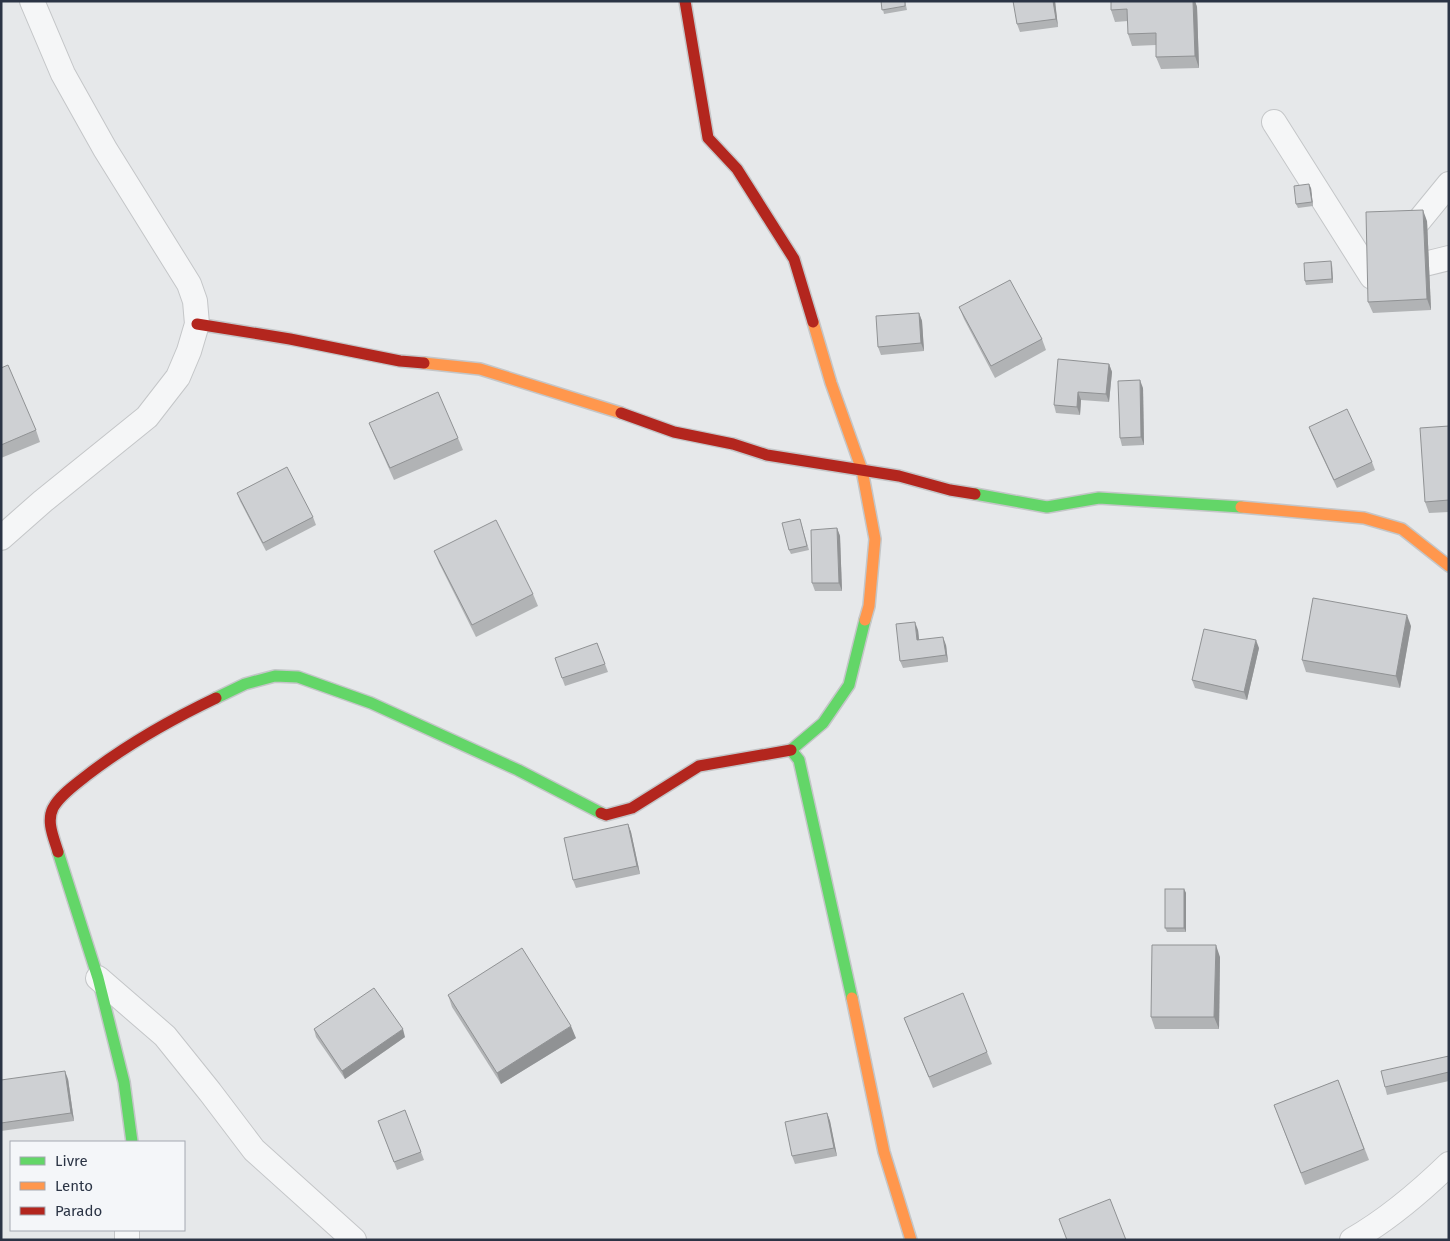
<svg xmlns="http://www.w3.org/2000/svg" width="1450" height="1241" viewBox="0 0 1450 1241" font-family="'Fira Sans',sans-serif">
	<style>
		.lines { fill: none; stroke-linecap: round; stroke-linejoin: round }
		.street-casing { stroke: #c4c6c8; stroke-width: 26 }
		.fast-casing { stroke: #c4c6c8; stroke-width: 14 }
		.slow-casing { stroke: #c4c6c8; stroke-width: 14 }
		.jam-casing { stroke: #c4c6c8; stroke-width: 14 }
		.street { stroke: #f5f6f7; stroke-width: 24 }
		.fast { stroke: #63d668; stroke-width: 11 }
		.slow { stroke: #ff974d; stroke-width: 11 }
		.jam { stroke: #b3261e; stroke-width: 11 }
		.wall { fill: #b1b3b5 }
		.shaded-wall { fill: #909294 }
		.building { fill: #ced0d3; stroke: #909294 }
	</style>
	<rect width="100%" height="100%" fill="#e6e8ea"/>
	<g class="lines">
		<!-- street casing -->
		<g class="street-casing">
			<g id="street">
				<polyline points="1274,122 1372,277 1449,258"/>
				<polyline points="1404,239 1449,184"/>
				<polyline points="1,538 43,501 147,417 178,377 189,351 197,324 195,301 189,284 105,149 63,74 32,1"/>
				<polyline points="98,978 165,1036 210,1092 254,1150 354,1240"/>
				<polyline points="127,1240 127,1230"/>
				<path d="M 1352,1240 C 1387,1220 1419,1193 1449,1164"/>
			</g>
		</g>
		<!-- fast casing -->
		<g class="fast-casing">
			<g id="fast">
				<polyline points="975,494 1047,507 1099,498 1241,507"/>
				<polyline points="216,698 245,684 275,676 298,677 371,703 518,770 601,813"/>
				<polyline points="58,852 98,978 124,1082 132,1142"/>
				<polyline points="852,998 799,760 791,750 823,723 849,685 865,620"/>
			</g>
		</g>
		<!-- slow casing -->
		<g class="slow-casing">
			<g id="slow">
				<polyline points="813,322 831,383 862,470 875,539 869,606 865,620"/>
				<polyline points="424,363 480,369 621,413"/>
				<polyline points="1241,507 1364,518 1402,529 1449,566"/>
				<polyline points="852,998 884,1152 911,1240"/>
			</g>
		</g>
		<!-- jam casing -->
		<g class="jam-casing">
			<g id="jam">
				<polyline points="685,1 708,138 737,169 794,259 813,322"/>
				<polyline points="197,324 290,339 400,361 424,363"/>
				<polyline points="621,413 674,432 733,444 767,455 899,476 950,490 975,494"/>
				<polyline points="601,813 606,815 632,808 699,766 791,750"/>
				<path d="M 58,852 C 54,838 46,822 53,808 C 60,795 75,785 86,776 C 126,745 170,720 216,698"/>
			</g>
		</g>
		<!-- street -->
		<use href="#street" class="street"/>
		<!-- fast -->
		<use href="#fast" class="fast"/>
		<!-- slow -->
		<use href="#slow" class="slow"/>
		<!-- jam -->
		<use href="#jam" class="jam"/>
	</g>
	<!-- wall -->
	<g class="wall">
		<polygon points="881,1 905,1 907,10 884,14"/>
		<polygon points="1055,1 1058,27 1020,32 1017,24"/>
		<polygon points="1111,1 1195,1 1197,7 1199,68 1161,69 1156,57 1156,45 1132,46 1128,34 1128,21 1115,22 1111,10"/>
		<polygon points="1311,188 1313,206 1298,208 1296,204"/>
		<polygon points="1427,221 1431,310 1373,313 1368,302"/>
		<polygon points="1332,265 1333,283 1306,285 1305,281"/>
		<polygon points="959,307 1042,339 1046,350 995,378 964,319"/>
		<polygon points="919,313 922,321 924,351 881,355 878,347"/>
		<polygon points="1109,364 1112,372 1109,402 1081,400 1080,415 1056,413 1054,405"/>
		<polygon points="1,368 36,430 40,442 1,458"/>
		<polygon points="1143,388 1144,445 1122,446 1120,438"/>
		<polygon points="369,423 458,438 463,450 394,480 374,435"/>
		<polygon points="1449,426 1449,512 1429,513 1425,502"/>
		<polygon points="1309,427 1372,462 1375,470 1337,488 1312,435"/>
		<polygon points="237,493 313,517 316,525 266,551 240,501"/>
		<polygon points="800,519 809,550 791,554 789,550"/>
		<polygon points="837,528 840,536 842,591 815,591 812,583"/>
		<polygon points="434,551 533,594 538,606 476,637 439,563"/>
		<polygon points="1411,626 1400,688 1306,672 1302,660"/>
		<polygon points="918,630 919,640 946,645 948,662 903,668 900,661"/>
		<polygon points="597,643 608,672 565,686 562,678"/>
		<polygon points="1259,648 1247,700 1195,688 1192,680"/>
		<polygon points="628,824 631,832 640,874 576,888 573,880"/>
		<polygon points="1184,889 1186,893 1186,932 1167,932 1165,928"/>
		<polygon points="1220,957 1219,1029 1155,1029 1151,1017"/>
		<polygon points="448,995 576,1038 501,1084 452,1007"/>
		<polygon points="904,1018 987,1052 992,1064 933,1088"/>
		<polygon points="314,1029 405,1037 345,1079 316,1037"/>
		<polygon points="1449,1056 1449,1081 1387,1095 1385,1087"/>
		<polygon points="68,1079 74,1121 1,1131 1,1080"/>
		<polygon points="1338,1080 1369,1160 1305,1185 1274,1105"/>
		<polygon points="827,1113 830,1121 837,1156 795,1164 792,1156"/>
		<polygon points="378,1121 421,1152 424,1160 397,1170"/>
	</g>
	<!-- shaded-wall -->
	<g class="shaded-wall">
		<polygon points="1053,1 1055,1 1058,27 1056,19"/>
		<polygon points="1193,1 1195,1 1197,7 1199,68 1195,56"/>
		<polygon points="1309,184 1311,188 1313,206 1312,202"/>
		<polygon points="1423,210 1427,221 1431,310 1427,299"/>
		<polygon points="1331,261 1332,265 1333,283 1332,279"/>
		<polygon points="919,313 922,321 924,351 921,343"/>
		<polygon points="1109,364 1112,372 1109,402 1106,394"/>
		<polygon points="1140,380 1143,388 1144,445 1141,437"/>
		<polygon points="1078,392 1081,400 1080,415 1077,407"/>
		<polygon points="837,528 840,536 842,591 839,583"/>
		<polygon points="1407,615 1411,626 1400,688 1396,676"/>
		<polygon points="915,622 918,630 920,648 917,640"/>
		<polygon points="943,637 946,645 948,662 946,655"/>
		<polygon points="1256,640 1259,648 1247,700 1244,692"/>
		<polygon points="628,824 631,832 640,874 637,866"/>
		<polygon points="1184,889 1186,893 1186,932 1184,928"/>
		<polygon points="1216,945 1220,957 1219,1029 1214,1017"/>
		<polygon points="571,1026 576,1038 501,1084 497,1073"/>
		<polygon points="403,1029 405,1037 345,1079 342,1071"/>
		<polygon points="65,1071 68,1079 74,1121 71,1113"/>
		<polygon points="827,1113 830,1121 837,1156 834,1148"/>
	</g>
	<!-- building -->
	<g class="building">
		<polygon points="881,1 905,1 905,6 882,10"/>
		<polygon points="1013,1 1053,1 1056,19 1017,24"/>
		<polygon points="1111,1 1193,1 1195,56 1156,57 1156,33 1128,34 1127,9 1111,10"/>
		<polygon points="1309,184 1312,202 1296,204 1294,186"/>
		<polygon points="1423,210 1427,299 1368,302 1366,212"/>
		<polygon points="1331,261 1332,279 1305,281 1304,263"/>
		<polygon points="1010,280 1042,339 991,366 959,307"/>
		<polygon points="919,313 921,343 878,347 876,316"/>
		<polygon points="1058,359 1109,364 1106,394 1078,392 1077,407 1054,405"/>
		<polygon points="8,365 36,430 1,445 1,368"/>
		<polygon points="1140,380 1141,437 1120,438 1118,381"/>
		<polygon points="438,392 458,438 390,468 369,423"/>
		<polygon points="1347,409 1372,462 1334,480 1309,427"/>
		<polygon points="1449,426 1449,500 1425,502 1420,428"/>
		<polygon points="287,467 313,517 263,543 237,493"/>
		<polygon points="800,519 807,546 789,550 782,523"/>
		<polygon points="496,520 533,594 472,625 434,551"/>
		<polygon points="837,528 839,583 812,583 811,530"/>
		<polygon points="1313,598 1407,615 1396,676 1302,660"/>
		<polygon points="915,622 917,640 943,637 946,655 900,661 896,624"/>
		<polygon points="1204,629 1256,640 1244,692 1192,680"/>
		<polygon points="597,643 605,664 562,678 555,658"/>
		<polygon points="628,824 637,866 573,880 564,838"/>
		<rect x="1165" y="889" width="19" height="39"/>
		<polygon points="1152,945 1216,945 1214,1017 1151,1017"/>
		<polygon points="522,948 571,1026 497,1073 448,995"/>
		<polygon points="374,988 403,1029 342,1071 314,1029"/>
		<polygon points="963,993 987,1052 929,1077 904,1018"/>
		<polygon points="1449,1056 1449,1072 1385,1087 1381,1071"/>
		<polygon points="65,1071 71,1113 1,1123 1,1080"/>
		<polygon points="1338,1080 1364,1149 1301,1173 1274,1105"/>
		<polygon points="405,1110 421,1152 394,1162 378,1121"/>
		<polygon points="827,1113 834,1148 792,1156 785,1122"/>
		<polygon points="1110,1199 1126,1240 1067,1240 1059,1219"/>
	</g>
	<!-- border -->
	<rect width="1450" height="1241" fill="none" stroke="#2b3445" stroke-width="5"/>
	<!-- legend -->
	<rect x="10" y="1141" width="175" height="90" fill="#f4f6f9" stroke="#a4a8b1"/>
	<rect x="20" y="1157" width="25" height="8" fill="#63d668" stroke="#a4a8b1"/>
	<text x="55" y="1166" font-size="15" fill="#2b3445">Livre</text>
	<rect x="20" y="1182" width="25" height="8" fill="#ff974d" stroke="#a4a8b1"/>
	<text x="55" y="1191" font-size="15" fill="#2b3445">Lento</text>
	<rect x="20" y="1207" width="25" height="8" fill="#b3261e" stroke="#a4a8b1"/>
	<text x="55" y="1216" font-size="15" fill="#2b3445">Parado</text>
</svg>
